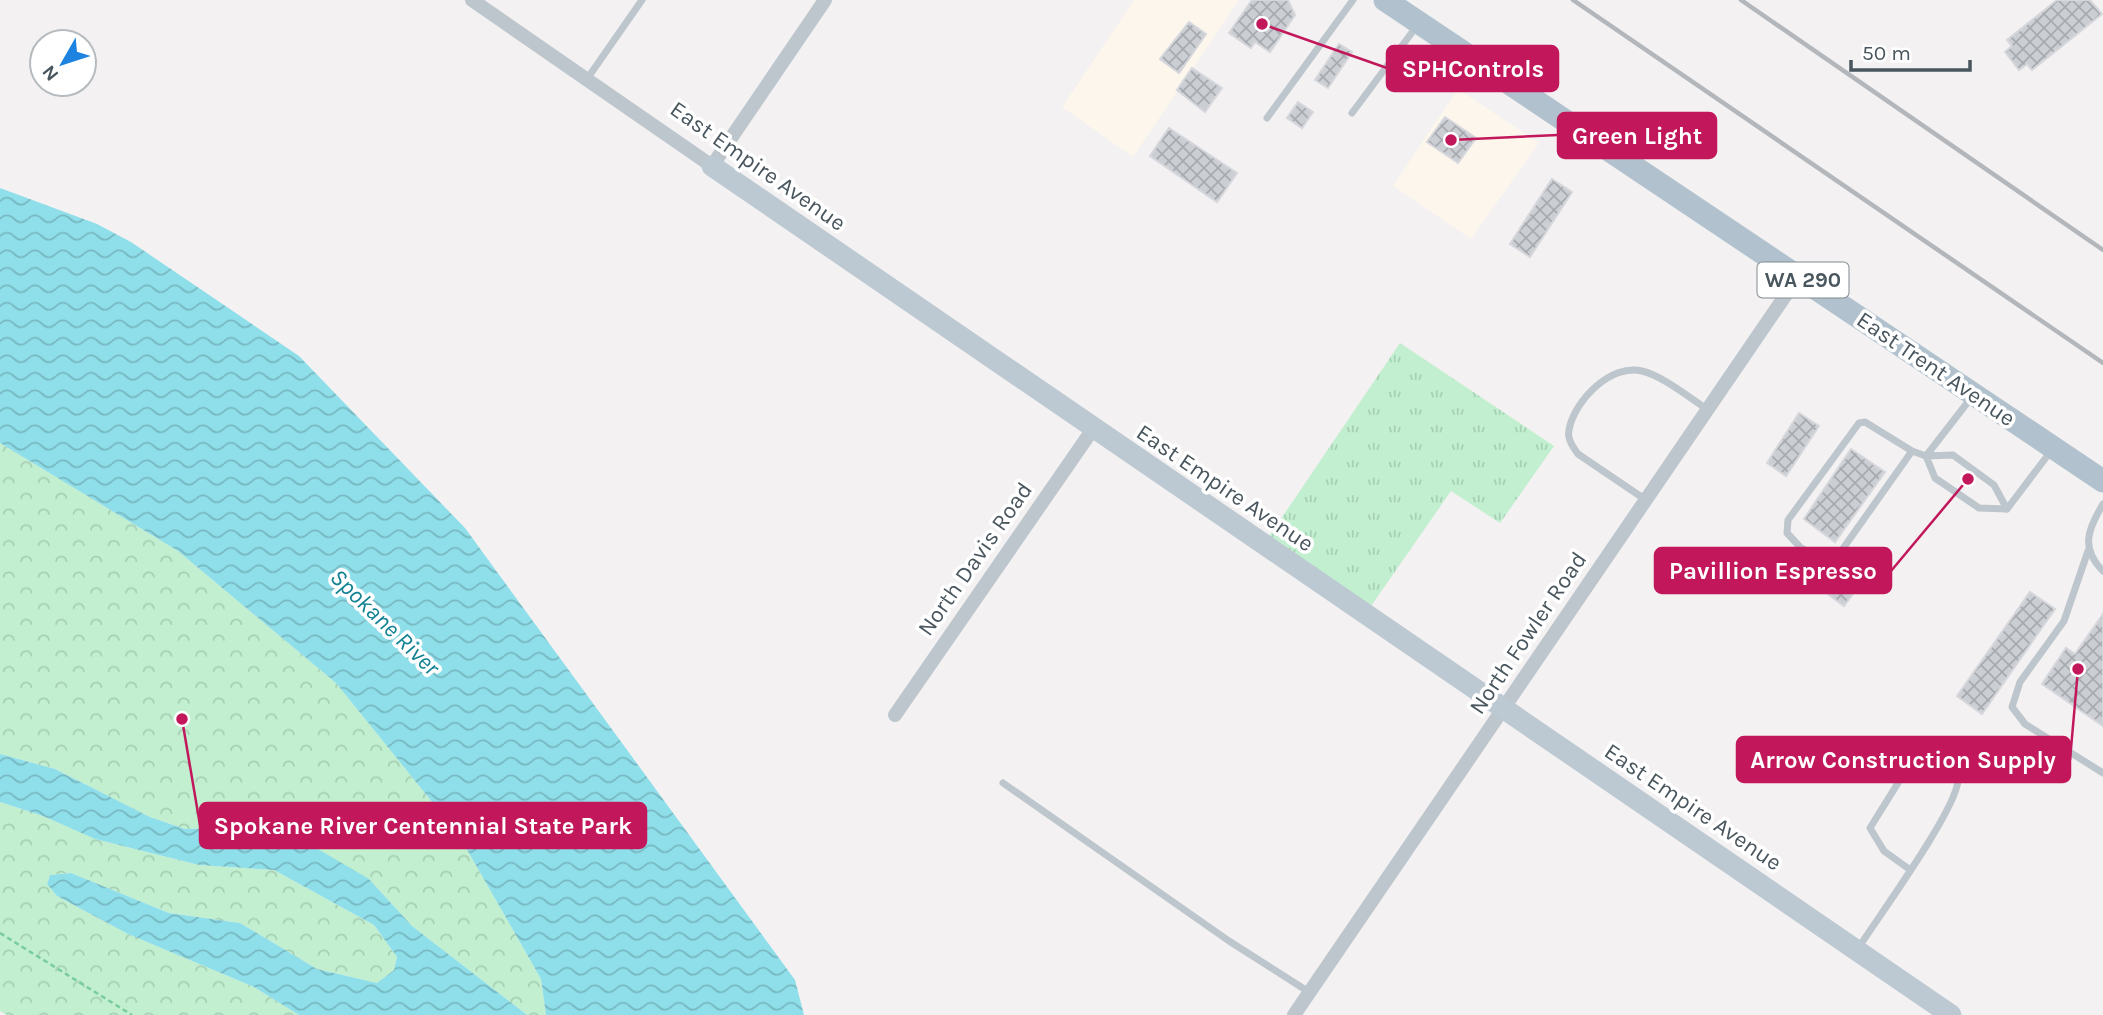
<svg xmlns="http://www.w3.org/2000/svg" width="2103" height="1015" viewBox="0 0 2103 1015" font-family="Karla,sans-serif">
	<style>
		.commercial { fill: #fcf6ec }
		.grass { fill: url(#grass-tufts) }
		.park { fill: url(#park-crowns) }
		.water { fill: url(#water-waves) }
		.building { fill: url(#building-cross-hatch); stroke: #d5d7dc; stroke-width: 2 }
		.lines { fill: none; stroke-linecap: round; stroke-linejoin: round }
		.path { stroke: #79cc9c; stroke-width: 2.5; stroke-dasharray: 5 3.5; stroke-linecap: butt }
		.lane { stroke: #bdc6cd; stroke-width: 7 }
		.street { stroke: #bdc6cd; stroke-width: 14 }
		.secondary { stroke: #bdc9d2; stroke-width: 21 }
		.primary { stroke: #b1c2ce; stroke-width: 23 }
		.rail { stroke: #b3b6bb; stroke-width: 4.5 }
		.labels { text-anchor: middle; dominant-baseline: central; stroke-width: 7; stroke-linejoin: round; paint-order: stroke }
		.shield { fill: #fff; stroke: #80898e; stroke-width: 2 }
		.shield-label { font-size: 21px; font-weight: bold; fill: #49565e }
		.street-label { font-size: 23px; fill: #49565e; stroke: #fff }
		.water-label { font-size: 24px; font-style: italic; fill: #108292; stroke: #fff }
		.leader { fill: none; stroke: #c2185b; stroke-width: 2.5 }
		.callout-dot { fill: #c2185b; stroke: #fff; stroke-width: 2.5 }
		.callout { fill: #c2185b; stroke: #c2185b; stroke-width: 2.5 }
		.callout-label { font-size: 24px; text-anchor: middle; font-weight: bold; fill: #fff }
	</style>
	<defs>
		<pattern id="grass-tufts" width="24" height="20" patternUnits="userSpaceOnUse" patternTransform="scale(1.75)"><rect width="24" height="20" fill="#c1efcf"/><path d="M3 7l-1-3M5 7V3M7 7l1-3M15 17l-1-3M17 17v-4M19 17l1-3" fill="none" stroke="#a7cfb4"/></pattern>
		<pattern id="park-crowns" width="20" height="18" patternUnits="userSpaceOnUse" patternTransform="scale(1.75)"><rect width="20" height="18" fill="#c1efcf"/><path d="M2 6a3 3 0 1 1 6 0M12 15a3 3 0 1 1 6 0" fill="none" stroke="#a7cfb4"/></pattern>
		<pattern id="water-waves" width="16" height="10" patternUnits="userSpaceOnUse" patternTransform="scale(1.75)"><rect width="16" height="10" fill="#8fdfea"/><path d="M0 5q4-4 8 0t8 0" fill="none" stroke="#77b8c1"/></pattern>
		<pattern id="building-cross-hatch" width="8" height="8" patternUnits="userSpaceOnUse" patternTransform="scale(1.75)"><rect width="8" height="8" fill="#cbced3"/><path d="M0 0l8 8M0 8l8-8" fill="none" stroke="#a7aaae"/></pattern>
	</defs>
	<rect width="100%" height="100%" fill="#f3f1f1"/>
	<!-- commercial -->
	<g class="commercial">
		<polygon points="1134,0 1239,0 1133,157 1062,107"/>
		<polygon points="1458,89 1539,143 1471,239 1393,186"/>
	</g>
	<!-- grass -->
	<polygon class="grass" points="1400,343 1554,446 1500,523 1451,491 1371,606 1268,538"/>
	<!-- park -->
	<g class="park">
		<polygon points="0,443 178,551 336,683 458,834 541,979 546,1015 527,1015 412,926 369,879 257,828 185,829 150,817 55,769 0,754"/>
		<polygon points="0,802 43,816 95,839 199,865 274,870 374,925 397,957 394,970 377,983 317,969 240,923 169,913 71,873 50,875 47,884 57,896 128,934 254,987 299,1015 7,1015 0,1011"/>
	</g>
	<!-- water -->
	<g class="water">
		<polygon points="0,188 97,224 131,242 299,356 465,528 795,980 804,1015 546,1015 541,979 458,834 336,683 178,551 0,443"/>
		<polygon points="0,754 55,769 150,817 185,829 257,828 311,845 369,879 412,926 527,1015 299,1015 254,987 128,934 57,896 47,884 50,875 71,873 169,913 240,923 317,969 377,983 394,970 397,957 374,925 274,870 199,865 95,839 43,816 0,802"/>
	</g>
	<!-- building -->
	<g class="building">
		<polygon points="1252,0 1288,0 1295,15 1270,52 1255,42 1251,48 1229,33"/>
		<polygon points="2057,0 2090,0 2102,14 2032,70 2027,64 2019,70 2005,52 2012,46 2007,40"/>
		<polygon points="1189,22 1206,34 1179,73 1160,59"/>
		<polygon points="1339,44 1352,52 1328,88 1315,80"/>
		<polygon points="1192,68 1222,88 1205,112 1177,90"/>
		<polygon points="1298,102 1313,112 1302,128 1287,118"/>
		<polygon points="1445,117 1476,138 1458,163 1427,142"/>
		<polygon points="1169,128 1237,173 1217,202 1150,156"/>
		<polygon points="1552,179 1572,192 1530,257 1510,244"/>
		<polygon points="1799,413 1819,426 1786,476 1767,463"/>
		<polygon points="1851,449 1885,472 1835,542 1804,519"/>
		<polygon points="1831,574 1855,591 1844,606 1821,589"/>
		<polygon points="2030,592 2055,609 1982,714 1957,696"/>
		<polygon points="2103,614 2103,726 2042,684 2066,648 2075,654"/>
	</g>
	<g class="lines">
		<!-- path -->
		<polyline class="path" points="0,933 132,1015"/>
		<!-- lane -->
		<g class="lane">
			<polyline points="587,79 642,0"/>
			<polyline points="1352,113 1416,27"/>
			<polyline points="1267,118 1353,0"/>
			<polyline points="1912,451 1837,557 1827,561 1801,548 1787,533 1788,520 1859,423 1865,422 1912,451 1926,456 1971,398"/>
			<polygon points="1953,455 1994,485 2007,509 1979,508 1935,478 1926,456"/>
			<path d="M 1646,500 L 1578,454 C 1573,447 1567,439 1569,430 C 1574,401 1611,363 1642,371 C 1661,375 1690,398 1707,409"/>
			<path d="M 2103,504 C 2088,529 2080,548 2103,571"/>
			<polyline points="2007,509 2051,451"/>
			<polyline points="2088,551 2064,621 2020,682 2012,707 2025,724 2103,773"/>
			<polyline points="1003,783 1229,941 1309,992"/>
			<path d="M 1859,947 C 1879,916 1957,809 1958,780 C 1959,768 1955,754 1944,747 C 1936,740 1929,740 1921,746 L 1870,828 L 1884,851 L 1909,869"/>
		</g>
		<!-- street -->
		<g class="street">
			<polyline points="472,0 712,166 825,0"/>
			<polyline points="895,715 1093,429"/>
			<polyline points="1294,1015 1798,277"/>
		</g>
		<!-- secondary -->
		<polyline class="secondary" points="712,166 1951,1015"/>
		<!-- primary -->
		<polyline class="primary" points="1385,0 2103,481"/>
		<!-- rail -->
		<g class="rail">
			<polyline points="1573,0 2103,363"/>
			<polyline points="1741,0 2103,250"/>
		</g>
	</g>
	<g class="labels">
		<!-- shield labels -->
		<rect class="shield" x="1757.5" y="262.5" width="91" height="35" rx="5"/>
		<g class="shield-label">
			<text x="1803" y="280">WA 290</text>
		</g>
		<!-- street labels -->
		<g class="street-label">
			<text transform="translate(758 166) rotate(35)">East Empire Avenue</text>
			<text transform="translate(1936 369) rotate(34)">East Trent Avenue</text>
			<text transform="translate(1225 488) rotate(34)">East Empire Avenue</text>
			<text transform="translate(975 559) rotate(-55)">North Davis Road</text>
			<text transform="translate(1528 633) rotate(-56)">North Fowler Road</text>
			<text transform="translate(1693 807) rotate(34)">East Empire Avenue</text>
		</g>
		<!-- water labels -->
		<g class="water-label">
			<text transform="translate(385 622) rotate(44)">Spokane River</text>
		</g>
	</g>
	<!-- callouts -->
	<path class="leader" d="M1262 24L1387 68M1451 140L1558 135M1968 479L1891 571M2078 669L2070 760M182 719L200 825"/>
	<g class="callout-dot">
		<circle cx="1262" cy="24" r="7"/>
		<circle cx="1451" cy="140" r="7"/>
		<circle cx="1968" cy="479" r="7"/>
		<circle cx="2078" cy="669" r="7"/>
		<circle cx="182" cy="719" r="7"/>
	</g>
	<g class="callout">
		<rect x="1387" y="46" width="171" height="45" rx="7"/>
		<rect x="1558" y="113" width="158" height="45" rx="7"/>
		<rect x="1655" y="548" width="236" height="45" rx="7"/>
		<rect x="1737" y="737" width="333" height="45" rx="7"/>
		<rect x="200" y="803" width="446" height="45" rx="7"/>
	</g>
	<g class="callout-label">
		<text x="1473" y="77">SPHControls</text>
		<text x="1637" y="144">Green Light</text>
		<text x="1773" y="579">Pavillion Espresso</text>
		<text x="1903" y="768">Arrow Construction Supply</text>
		<text x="423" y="834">Spokane River Centennial State Park</text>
	</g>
	<!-- north arrow -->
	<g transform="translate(63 63) rotate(231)"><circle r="33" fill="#ffffff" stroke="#b6bbbf" stroke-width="2"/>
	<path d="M0-5L12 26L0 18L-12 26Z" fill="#1e83e0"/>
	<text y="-10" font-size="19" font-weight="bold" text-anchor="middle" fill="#49565e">N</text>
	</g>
	<!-- scale -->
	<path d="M1851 60v10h119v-10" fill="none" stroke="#49565e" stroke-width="3.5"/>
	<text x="1862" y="60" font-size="21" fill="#49565e" stroke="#ffffff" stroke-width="5" paint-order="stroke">50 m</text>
</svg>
